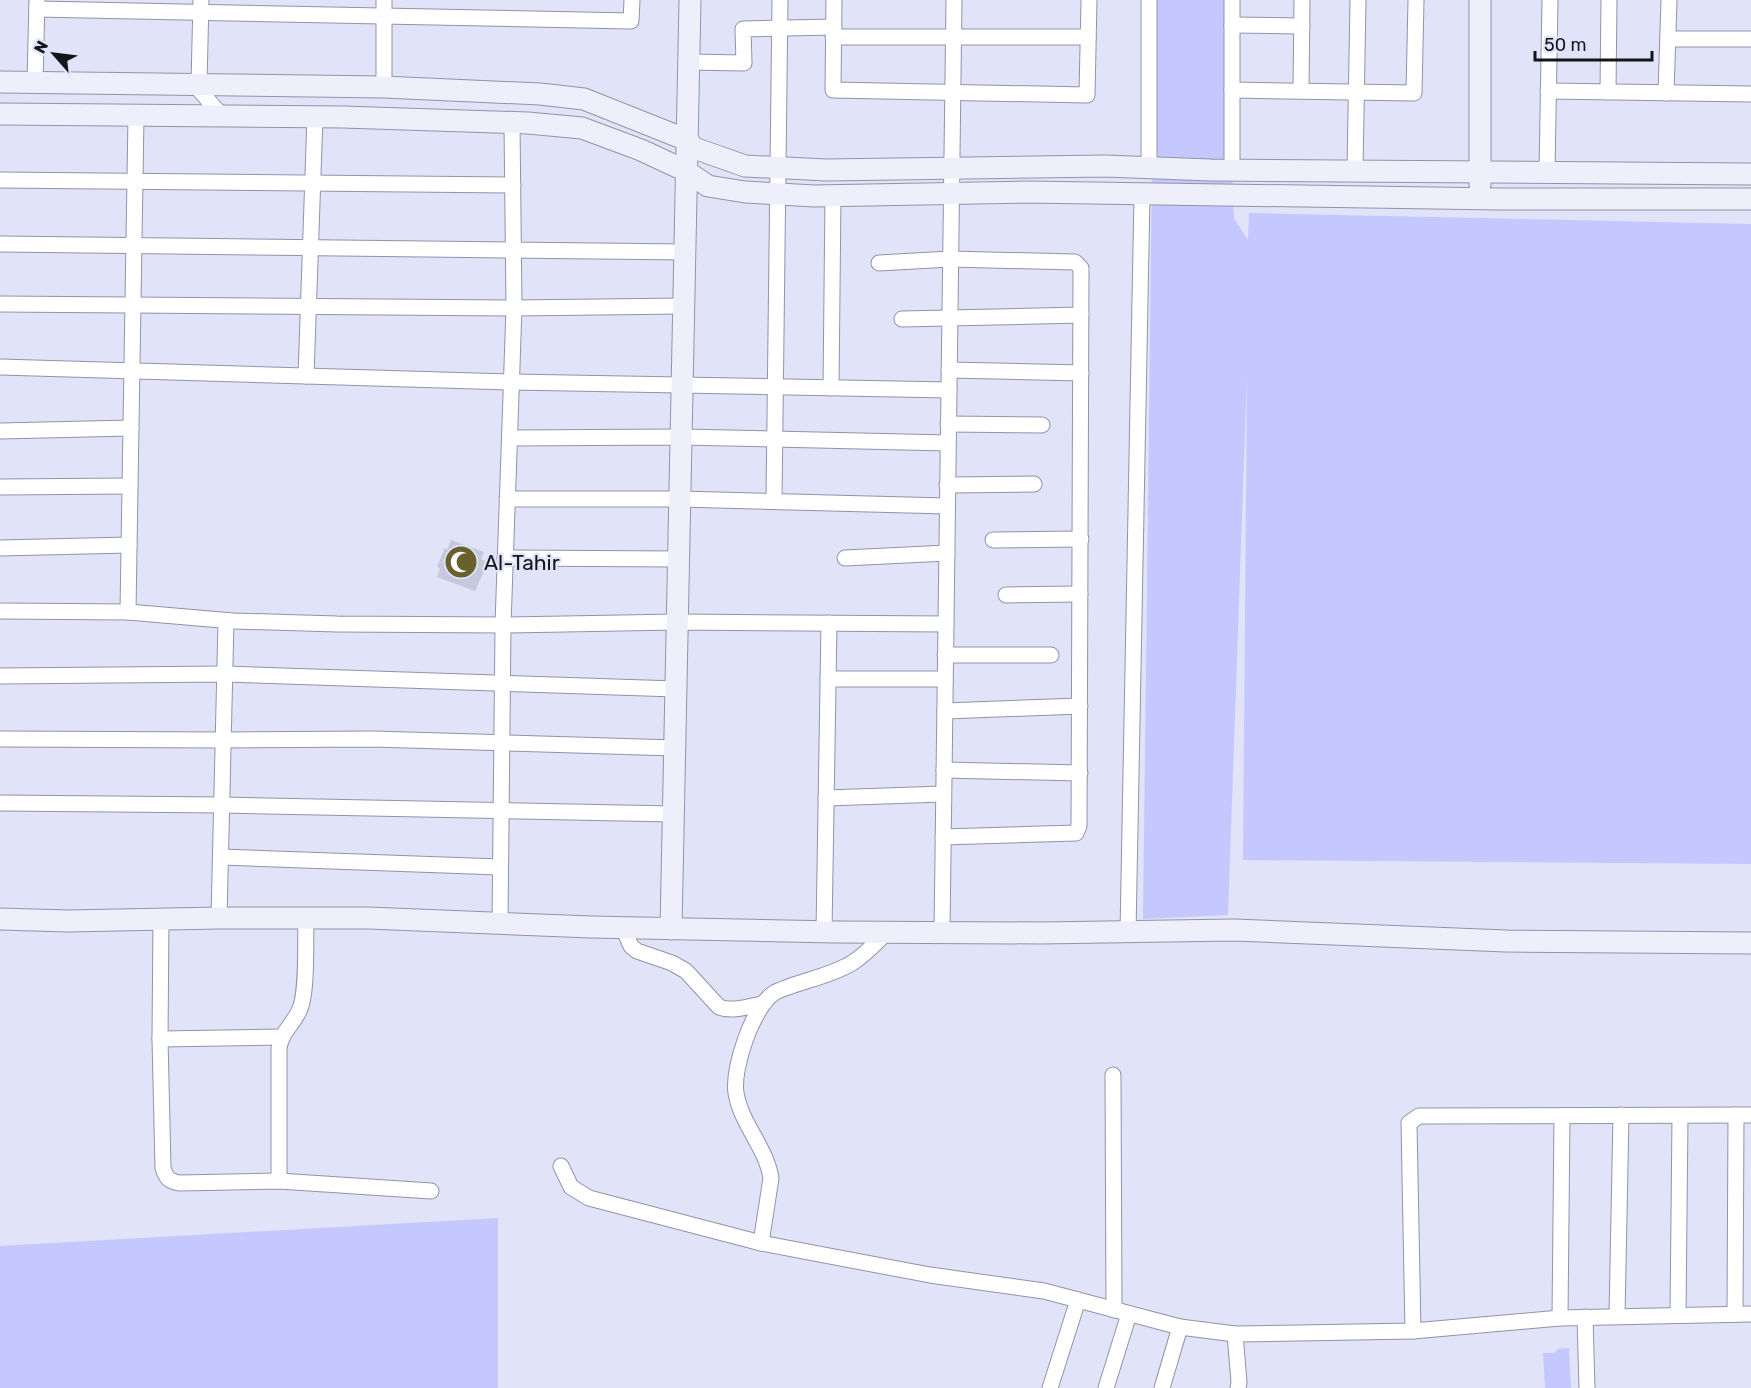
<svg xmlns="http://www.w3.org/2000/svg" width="1751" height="1388" viewBox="0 0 1751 1388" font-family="Rubik,sans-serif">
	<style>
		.green { fill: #c5c8fe }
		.building { fill: #c6c8dd }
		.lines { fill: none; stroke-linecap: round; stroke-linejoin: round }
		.street-casing { stroke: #9293a7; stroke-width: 17 }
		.secondary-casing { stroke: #9293a7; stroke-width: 23 }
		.street { stroke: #fff; stroke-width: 15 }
		.secondary { stroke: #eeeffb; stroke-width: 21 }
		.labels { text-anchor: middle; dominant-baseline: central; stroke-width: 4.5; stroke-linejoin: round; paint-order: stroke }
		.poi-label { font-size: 21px; fill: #14141b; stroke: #e1e3f8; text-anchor: start }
	</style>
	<rect width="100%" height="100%" fill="#e1e3f8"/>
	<!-- green -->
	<g class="green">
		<polygon points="1154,0 1229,0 1229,91 1234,218 1248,240 1249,213 1751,224 1751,864 1243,860 1247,375 1228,915 1143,919"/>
		<polygon points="498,1218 498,1388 0,1388 0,1246"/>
		<polygon points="1569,1348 1571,1388 1545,1388 1543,1353 1555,1353 1557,1349"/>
	</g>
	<!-- building -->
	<polygon class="building" points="451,540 484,552 481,559 488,562 475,591 437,577 440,568 437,567 445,548 447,550"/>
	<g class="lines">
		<!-- street casing -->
		<g class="street-casing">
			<g id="street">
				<polyline points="201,0 199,84 201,92 222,116"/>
				<polyline points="384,0 384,87"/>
				<polyline points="834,0 833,90 1087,95 1089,0"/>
				<polyline points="37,9 631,21 632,0"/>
				<polyline points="1232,25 1302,26"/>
				<polyline points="833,37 1088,37"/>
				<polyline points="1668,39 1751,39"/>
				<polyline points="688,62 744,63 743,29 834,27"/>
				<polyline points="35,82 37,0"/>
				<polyline points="1232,90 1414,93 1416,0"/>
				<polyline points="1301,91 1302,0"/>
				<polyline points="1548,91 1751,94"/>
				<polyline points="1608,92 1609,0"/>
				<polyline points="1666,93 1669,0"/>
				<polyline points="1149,167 1149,0"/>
				<polyline points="1232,170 1232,0"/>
				<polyline points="1355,170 1358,0"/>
				<polyline points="1547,172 1550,0"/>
				<polyline points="0,180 513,185"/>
				<polyline points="0,244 685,252"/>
				<polyline points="879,263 950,259 1075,262 1081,268 1079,826 1076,833 943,837"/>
				<polyline points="0,304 514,308 683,306"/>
				<polyline points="902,319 1081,315"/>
				<polyline points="0,367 512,382 949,390"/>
				<polyline points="949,370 1081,373"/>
				<polyline points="306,376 315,117"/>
				<polyline points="831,388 833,196"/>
				<polyline points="948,424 1042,425"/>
				<polyline points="0,431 131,428"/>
				<polyline points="510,438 681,437 948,443"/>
				<polyline points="947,485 1034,484"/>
				<polyline points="0,487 130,486"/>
				<polyline points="507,499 680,499 947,506"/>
				<polyline points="774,501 780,0"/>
				<polyline points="993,540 1081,539"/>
				<polyline points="0,548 129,545"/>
				<polyline points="505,558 678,559"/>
				<polyline points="845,558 947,553"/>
				<polyline points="1006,595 1080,594"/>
				<polyline points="0,611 128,612 233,621 337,624 503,625 677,622 946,624"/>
				<polyline points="128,612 136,116"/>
				<polyline points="945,655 1051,655"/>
				<polyline points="0,676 225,674 676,689"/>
				<polyline points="828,679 945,679"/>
				<polyline points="945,711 1080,706"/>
				<polyline points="0,739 223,740 373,739 675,748"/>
				<polyline points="944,770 1080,773"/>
				<polyline points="826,798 943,794"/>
				<polyline points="0,803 222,805 673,814"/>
				<polyline points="221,857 500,867"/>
				<polyline points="219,918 226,621"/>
				<path d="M 161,919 L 160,1039 L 163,1168 C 166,1178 169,1181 179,1183 L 279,1181 L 431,1191"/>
				<polyline points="500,924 503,625 514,308 512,123"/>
				<path d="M 623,928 L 631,946 L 637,951 L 672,963 L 686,971 L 719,1007 C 732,1012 747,1007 761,1004"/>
				<polyline points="824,932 829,623"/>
				<polyline points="1128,932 1142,195"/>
				<polyline points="942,933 954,0"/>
				<polyline points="160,1039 281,1037"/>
				<polyline points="1113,1075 1114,1310"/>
				<polyline points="561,1166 571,1187 589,1198 761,1243 930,1275 1044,1291 1180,1327 1235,1334 1413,1331 1560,1318 1751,1314"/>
				<path d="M 279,1181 L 279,1048 C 282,1031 292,1026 299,1011 C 308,994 305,939 306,918"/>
				<path d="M 761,1243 L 771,1178 C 766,1147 741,1124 736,1093 C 732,1068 753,1007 774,993 C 779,990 786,988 791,986 C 811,979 834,974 852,963 C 865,955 876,943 886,933"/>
				<polyline points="1735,1314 1736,1115"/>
				<polyline points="1678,1315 1680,1116"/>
				<polyline points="1617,1316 1621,1115"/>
				<polyline points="1585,1317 1587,1388"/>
				<polyline points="1560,1318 1562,1116"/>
				<polyline points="1413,1331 1409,1123 1419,1116 1751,1115"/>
				<polyline points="1235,1334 1239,1382 1238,1388"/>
				<polyline points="1050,1388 1078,1300"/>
				<polyline points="1106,1388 1129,1314"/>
				<polyline points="1162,1388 1180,1327"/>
			</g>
		</g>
		<!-- secondary casing -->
		<g class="secondary-casing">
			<g id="secondary">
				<polyline points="0,82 384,87 540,94 584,99 687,140 694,148 745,166 826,170 1105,166 1211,170 1751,174"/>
				<polyline points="0,114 343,117 528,123 582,128 641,150 686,171 708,186 745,192 814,196 1026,192 1499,199 1751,199"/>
				<polyline points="1480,185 1480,0"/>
				<polyline points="0,919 68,921 219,918 368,918 591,927 835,932 1042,933 1234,930 1506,941 1751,943"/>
				<polyline points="671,929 690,0"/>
			</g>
		</g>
		<!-- street -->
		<use href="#street" class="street"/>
		<!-- secondary -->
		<use href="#secondary" class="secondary"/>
	</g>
	<!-- icons -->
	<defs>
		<g id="mosque-disc" transform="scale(1.725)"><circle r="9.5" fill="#68612e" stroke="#e1e3f8"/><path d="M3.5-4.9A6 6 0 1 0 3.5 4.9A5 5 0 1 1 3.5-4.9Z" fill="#fff"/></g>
	</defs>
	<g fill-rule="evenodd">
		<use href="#mosque-disc" x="461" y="562"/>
	</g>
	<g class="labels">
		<!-- poi labels -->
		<g class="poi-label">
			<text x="484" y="562">Al-Tahir</text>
		</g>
	</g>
	<!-- north arrow -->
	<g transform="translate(54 54) rotate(298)" stroke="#e1e3f8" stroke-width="4.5" paint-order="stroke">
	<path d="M0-4.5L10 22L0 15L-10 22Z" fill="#14141b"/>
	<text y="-9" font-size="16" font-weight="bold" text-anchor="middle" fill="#14141b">N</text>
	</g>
	<!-- scale -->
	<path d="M1535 51v9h117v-9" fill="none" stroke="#14141b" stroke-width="3"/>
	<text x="1544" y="51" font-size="18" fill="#14141b" stroke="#e1e3f8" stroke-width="4.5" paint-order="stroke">50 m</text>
</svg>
